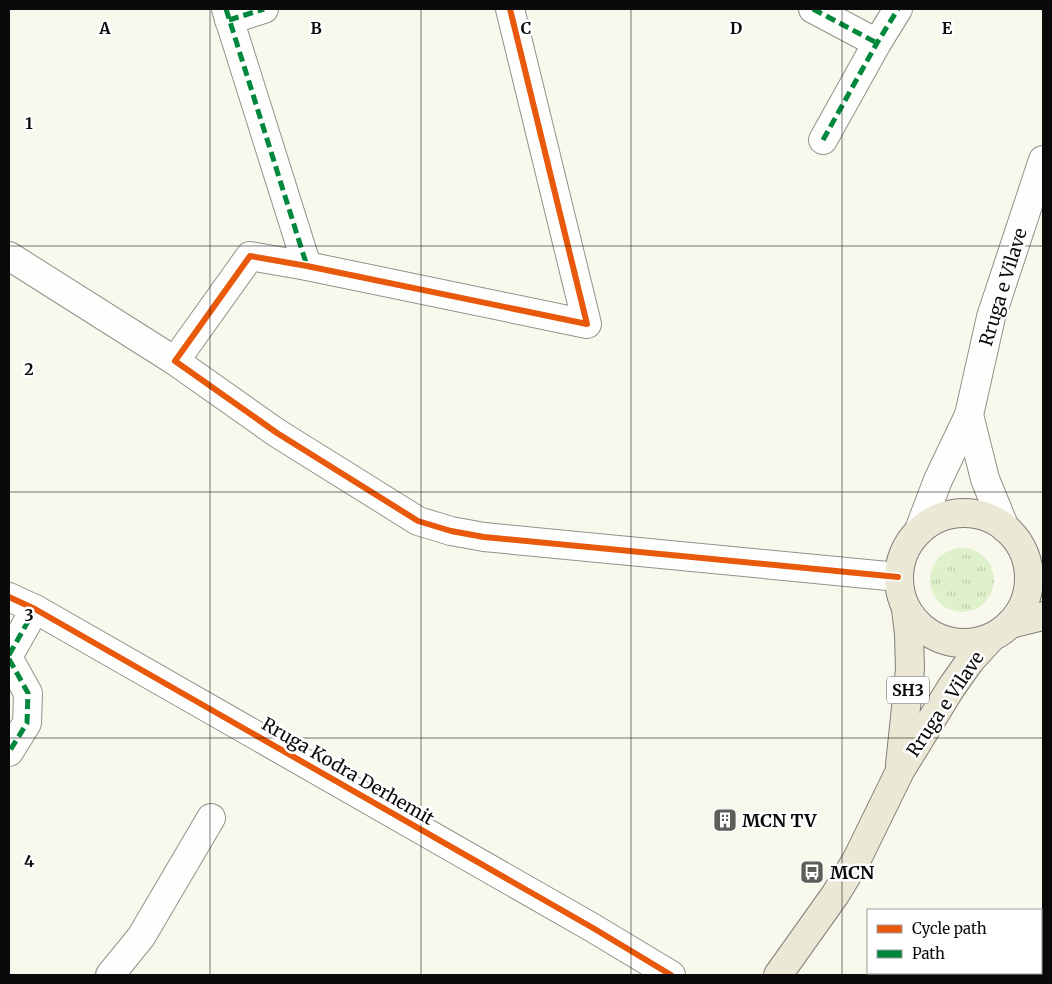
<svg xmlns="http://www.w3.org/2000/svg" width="1052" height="984" viewBox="0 0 1052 984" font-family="Merriweather,serif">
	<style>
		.grass { fill: url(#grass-tufts) }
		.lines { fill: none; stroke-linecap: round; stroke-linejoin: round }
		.minor-casing { stroke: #92918c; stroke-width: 30 }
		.major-casing { stroke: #7f7e7a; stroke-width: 30 }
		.minor { stroke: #fefefc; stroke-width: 28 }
		.major { stroke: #ebe8d6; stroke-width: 28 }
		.quiet { stroke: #00873e; stroke-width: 5; stroke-dasharray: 10 5; stroke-linecap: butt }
		.cycleway-casing { stroke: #fff; stroke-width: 9 }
		.cycleway { stroke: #e8590c; stroke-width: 6 }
		.grid { fill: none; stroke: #0a0a0a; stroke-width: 1; stroke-opacity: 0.55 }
		.labels { text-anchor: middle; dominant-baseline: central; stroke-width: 5; stroke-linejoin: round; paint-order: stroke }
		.shield { fill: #fff; stroke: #545454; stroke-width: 1 }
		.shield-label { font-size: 16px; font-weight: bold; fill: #0a0a0a }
		.street-label { font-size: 18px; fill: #0a0a0a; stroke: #fff }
		.poi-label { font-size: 18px; font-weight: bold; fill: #0a0a0a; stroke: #fff; text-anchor: start }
		.grid-label { font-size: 16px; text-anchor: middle; font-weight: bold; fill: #0a0a0a; stroke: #fff; stroke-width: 5; stroke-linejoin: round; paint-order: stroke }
	</style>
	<defs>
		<pattern id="grass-tufts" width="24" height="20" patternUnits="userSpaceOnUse" patternTransform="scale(1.25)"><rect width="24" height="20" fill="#dff1cb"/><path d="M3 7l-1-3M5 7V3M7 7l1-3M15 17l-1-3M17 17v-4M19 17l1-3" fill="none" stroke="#becdad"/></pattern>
	</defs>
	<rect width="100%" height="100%" fill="#f9f8ed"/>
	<!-- grass -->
	<circle class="grass" cx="962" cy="580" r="32"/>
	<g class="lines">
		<!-- minor casing -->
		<g class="minor-casing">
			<g id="minor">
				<polyline points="226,9 307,266"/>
				<polyline points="813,9 877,43"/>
				<polyline points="229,20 264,9"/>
				<polyline points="823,140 877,43 898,9"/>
				<polyline points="9,256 175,361 277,433 418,521 451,531 484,537 898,577"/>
				<polyline points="175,361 250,256 307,266 587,324 510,9"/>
				<polyline points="969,415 985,479 1005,528"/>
				<polyline points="919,530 938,480 969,415 991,317 1043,160"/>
				<polyline points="9,597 35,609 593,928 671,975"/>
				<polyline points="9,655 35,609"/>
				<polyline points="9,659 28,693 27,723 9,752"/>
				<polyline points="110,975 141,937 211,818"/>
			</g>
		</g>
		<!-- major casing -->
		<g class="major-casing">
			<g id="major">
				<circle cx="964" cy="578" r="65"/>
				<polyline points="1010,624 1043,616"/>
				<polyline points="900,765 910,669 909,634 906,609"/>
				<polyline points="778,975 835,895 857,859 900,771 951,688 970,661 991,638"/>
			</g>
		</g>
		<!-- minor -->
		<use href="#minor" class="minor"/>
		<!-- major -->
		<use href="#major" class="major"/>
		<!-- quiet -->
		<g class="quiet">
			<polyline points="226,9 307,266"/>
			<polyline points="813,9 877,43"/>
			<polyline points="229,20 264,9"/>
			<polyline points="823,140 877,43 898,9"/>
			<polyline points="9,655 35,609"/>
			<polyline points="9,659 28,693 27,723 9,752"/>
		</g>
		<!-- cycleway casing -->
		<g class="cycleway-casing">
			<g id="cycleway">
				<polyline points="510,9 587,324 307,266 250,256 175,361 277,433 418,521 451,531 484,537 898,577"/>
				<polyline points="9,597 35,609 593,928 671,975"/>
			</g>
		</g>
		<!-- cycleway -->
		<use href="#cycleway" class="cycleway"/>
	</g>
	<!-- grid -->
	<path class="grid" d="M 210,9 L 210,975M 421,9 L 421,975M 631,9 L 631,975M 842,9 L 842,975M 9,246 L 1043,246M 9,492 L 1043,492M 9,738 L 1043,738"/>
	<!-- icons -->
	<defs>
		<g id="building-square" transform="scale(1.25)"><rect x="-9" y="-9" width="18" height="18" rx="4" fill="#5e5d59" stroke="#fff"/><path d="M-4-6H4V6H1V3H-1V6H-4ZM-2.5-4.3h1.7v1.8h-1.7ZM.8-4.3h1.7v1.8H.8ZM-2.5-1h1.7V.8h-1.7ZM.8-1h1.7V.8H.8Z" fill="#fff"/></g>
		<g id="bus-square" transform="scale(1.25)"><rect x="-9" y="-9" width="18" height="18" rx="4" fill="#5e5d59" stroke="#fff"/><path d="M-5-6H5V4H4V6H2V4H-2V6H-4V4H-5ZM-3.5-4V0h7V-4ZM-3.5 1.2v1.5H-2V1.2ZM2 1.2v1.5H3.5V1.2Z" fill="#fff"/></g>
	</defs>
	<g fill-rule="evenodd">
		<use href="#building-square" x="725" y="820"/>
		<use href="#bus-square" x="812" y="872"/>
	</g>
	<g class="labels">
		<!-- shield labels -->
		<rect class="shield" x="887" y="676.5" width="42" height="27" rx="4"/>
		<g class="shield-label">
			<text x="908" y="690">SH3</text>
		</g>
		<!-- street labels -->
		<g class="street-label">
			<text transform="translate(1003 287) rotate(-73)">Rruga e Vilave</text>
			<text transform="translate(945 704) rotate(-56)">Rruga e Vilave</text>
			<text transform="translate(348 771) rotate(30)">Rruga Kodra Derhemit</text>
		</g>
		<!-- poi labels -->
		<g class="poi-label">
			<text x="742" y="820">MCN TV</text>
			<text x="830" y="872">MCN</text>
		</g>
	</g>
	<g class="grid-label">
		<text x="105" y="34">A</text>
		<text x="316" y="34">B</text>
		<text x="526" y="34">C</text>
		<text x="736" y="34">D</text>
		<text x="947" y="34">E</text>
		<text x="29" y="129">1</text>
		<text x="29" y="375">2</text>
		<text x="29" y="621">3</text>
		<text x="29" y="867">4</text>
	</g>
	<!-- border -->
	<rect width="1052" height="984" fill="none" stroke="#0a0a0a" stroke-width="20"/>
	<!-- legend -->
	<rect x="867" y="909" width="175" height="65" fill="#ffffff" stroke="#9d9d9d"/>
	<rect x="877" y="925" width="25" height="8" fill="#e8590c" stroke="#9d9d9d"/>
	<text x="912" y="934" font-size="15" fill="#0a0a0a">Cycle path</text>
	<rect x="877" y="950" width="25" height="8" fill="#00873e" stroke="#9d9d9d"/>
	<text x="912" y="959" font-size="15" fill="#0a0a0a">Path</text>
</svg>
